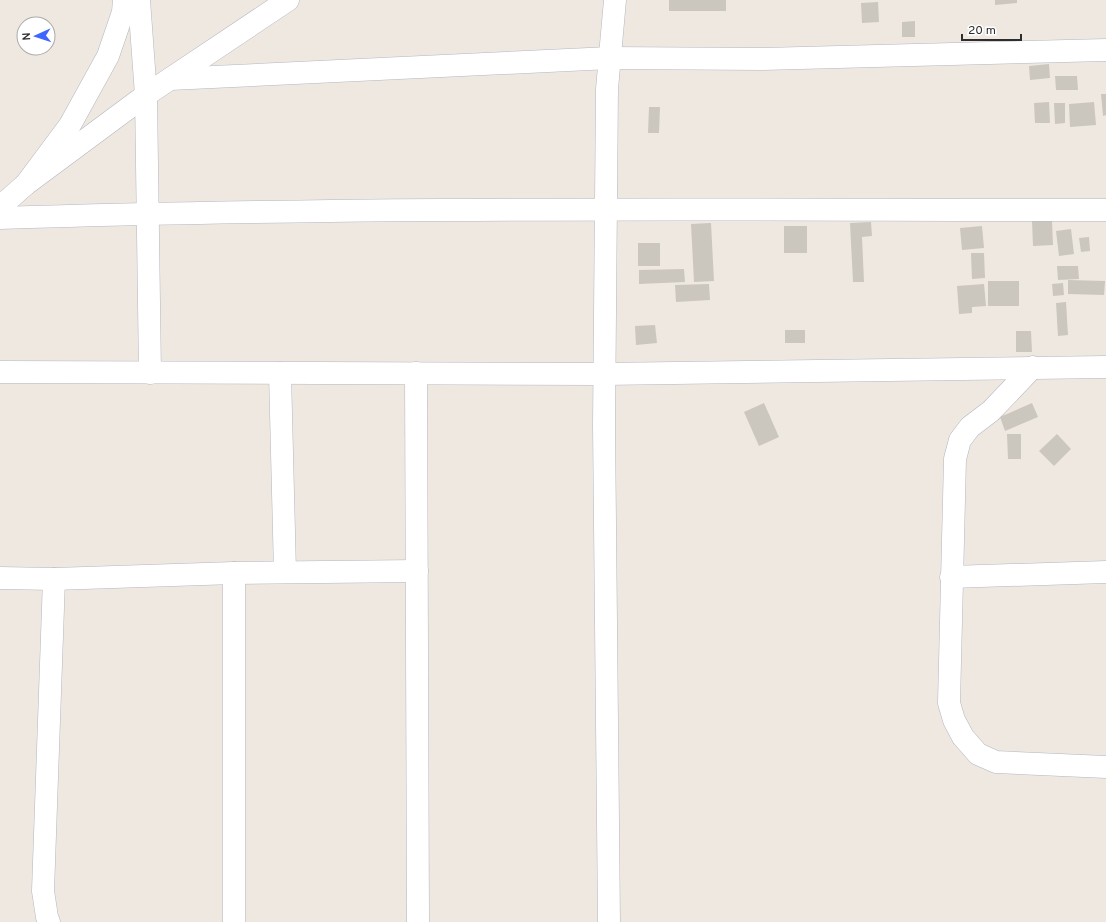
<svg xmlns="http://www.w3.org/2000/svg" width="1106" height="922" viewBox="0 0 1106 922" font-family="Overpass,sans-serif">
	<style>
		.building { fill: #cbc6be }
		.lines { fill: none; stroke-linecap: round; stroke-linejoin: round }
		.minor-casing { stroke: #b3b6c1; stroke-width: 23 }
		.minor { stroke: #fff; stroke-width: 22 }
	</style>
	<rect width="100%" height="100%" fill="#efe8e0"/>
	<!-- building -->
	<g class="building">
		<rect x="669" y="0" width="57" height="11"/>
		<polygon points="995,0 1017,0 1017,3 995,5"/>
		<polygon points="878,2 879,22 862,23 861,3"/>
		<polygon points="915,21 915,37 902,37 902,22"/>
		<polygon points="1049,64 1050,78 1030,80 1029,66"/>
		<polygon points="1055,76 1077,76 1078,90 1056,90"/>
		<polygon points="1101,94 1106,94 1106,115 1103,116"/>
		<polygon points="1049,102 1050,123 1035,123 1034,103"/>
		<polygon points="1094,102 1096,125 1070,127 1069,104"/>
		<polygon points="1054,103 1065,103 1065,123 1055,124"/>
		<polygon points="649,107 660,107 659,133 648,133"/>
		<polygon points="1032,221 1052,221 1053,245 1033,246"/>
		<polygon points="871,222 872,236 862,237 864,282 853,282 850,223"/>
		<polygon points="711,223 714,281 694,282 691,224"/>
		<rect x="784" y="226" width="23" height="27"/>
		<polygon points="982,226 984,248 962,250 960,228"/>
		<polygon points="1071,229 1074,254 1059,256 1056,231"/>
		<polygon points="1089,237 1090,251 1081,252 1079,238"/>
		<rect x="638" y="243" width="22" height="23"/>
		<polygon points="971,253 984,253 985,278 972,279"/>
		<polygon points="1057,266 1078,266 1079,279 1058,280"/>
		<polygon points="684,269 685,282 639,284 639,270"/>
		<polygon points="1068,280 1105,281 1104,295 1068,294"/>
		<rect x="988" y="281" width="31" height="25"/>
		<polygon points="1063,283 1064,295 1053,296 1052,284"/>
		<polygon points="709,284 710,300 676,302 675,285"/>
		<polygon points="984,284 986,306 972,307 972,313 959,314 957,286"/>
		<polygon points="1066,302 1068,335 1058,336 1056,303"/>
		<polygon points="655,325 657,343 636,345 635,326"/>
		<rect x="785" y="330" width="20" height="13"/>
		<polygon points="1016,331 1031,331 1032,352 1016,352"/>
		<polygon points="764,403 779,437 759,446 744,412"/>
		<polygon points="1032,403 1038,417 1005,431 1000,417"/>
		<polygon points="1007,434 1021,434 1021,459 1008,459"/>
		<polygon points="1057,434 1071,449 1054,466 1039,451"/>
	</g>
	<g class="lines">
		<!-- minor casing -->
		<g class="minor-casing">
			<g id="minor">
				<polyline points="139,0 146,95 150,373"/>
				<polyline points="170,79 610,58 763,59 1106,50"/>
				<polyline points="26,184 146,95 288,0"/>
				<polyline points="0,207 26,184 70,125 108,56 123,12 124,0"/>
				<path d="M 0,218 C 368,206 737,210 1106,210"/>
				<polyline points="1033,367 991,411 970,427 960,440 955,459 949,703 954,720 963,737 978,754 996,762 1106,767"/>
				<polyline points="0,372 604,374 1106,367"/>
				<polyline points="280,373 285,572"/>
				<polyline points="416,373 418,922"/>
				<polyline points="234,573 234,922"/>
				<polyline points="951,577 1106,572"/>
				<polyline points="0,578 54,579 234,573 417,571"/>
				<polyline points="49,922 47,917 43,891 54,579"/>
				<polyline points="609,922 604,425 607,89 615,0"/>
			</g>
		</g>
		<!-- minor -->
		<use href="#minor" class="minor"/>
	</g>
	<!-- north arrow -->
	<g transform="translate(36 36) rotate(267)"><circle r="19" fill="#ffffff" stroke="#ababab"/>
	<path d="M0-3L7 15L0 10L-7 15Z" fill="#3d67ff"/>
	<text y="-6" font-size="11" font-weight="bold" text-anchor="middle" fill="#2d2d2d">N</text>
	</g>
	<!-- scale -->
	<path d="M962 34v6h59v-6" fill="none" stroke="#2d2d2d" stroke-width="2"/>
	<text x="968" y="34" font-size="12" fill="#2d2d2d" stroke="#ffffff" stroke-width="3" paint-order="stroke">20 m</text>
</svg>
